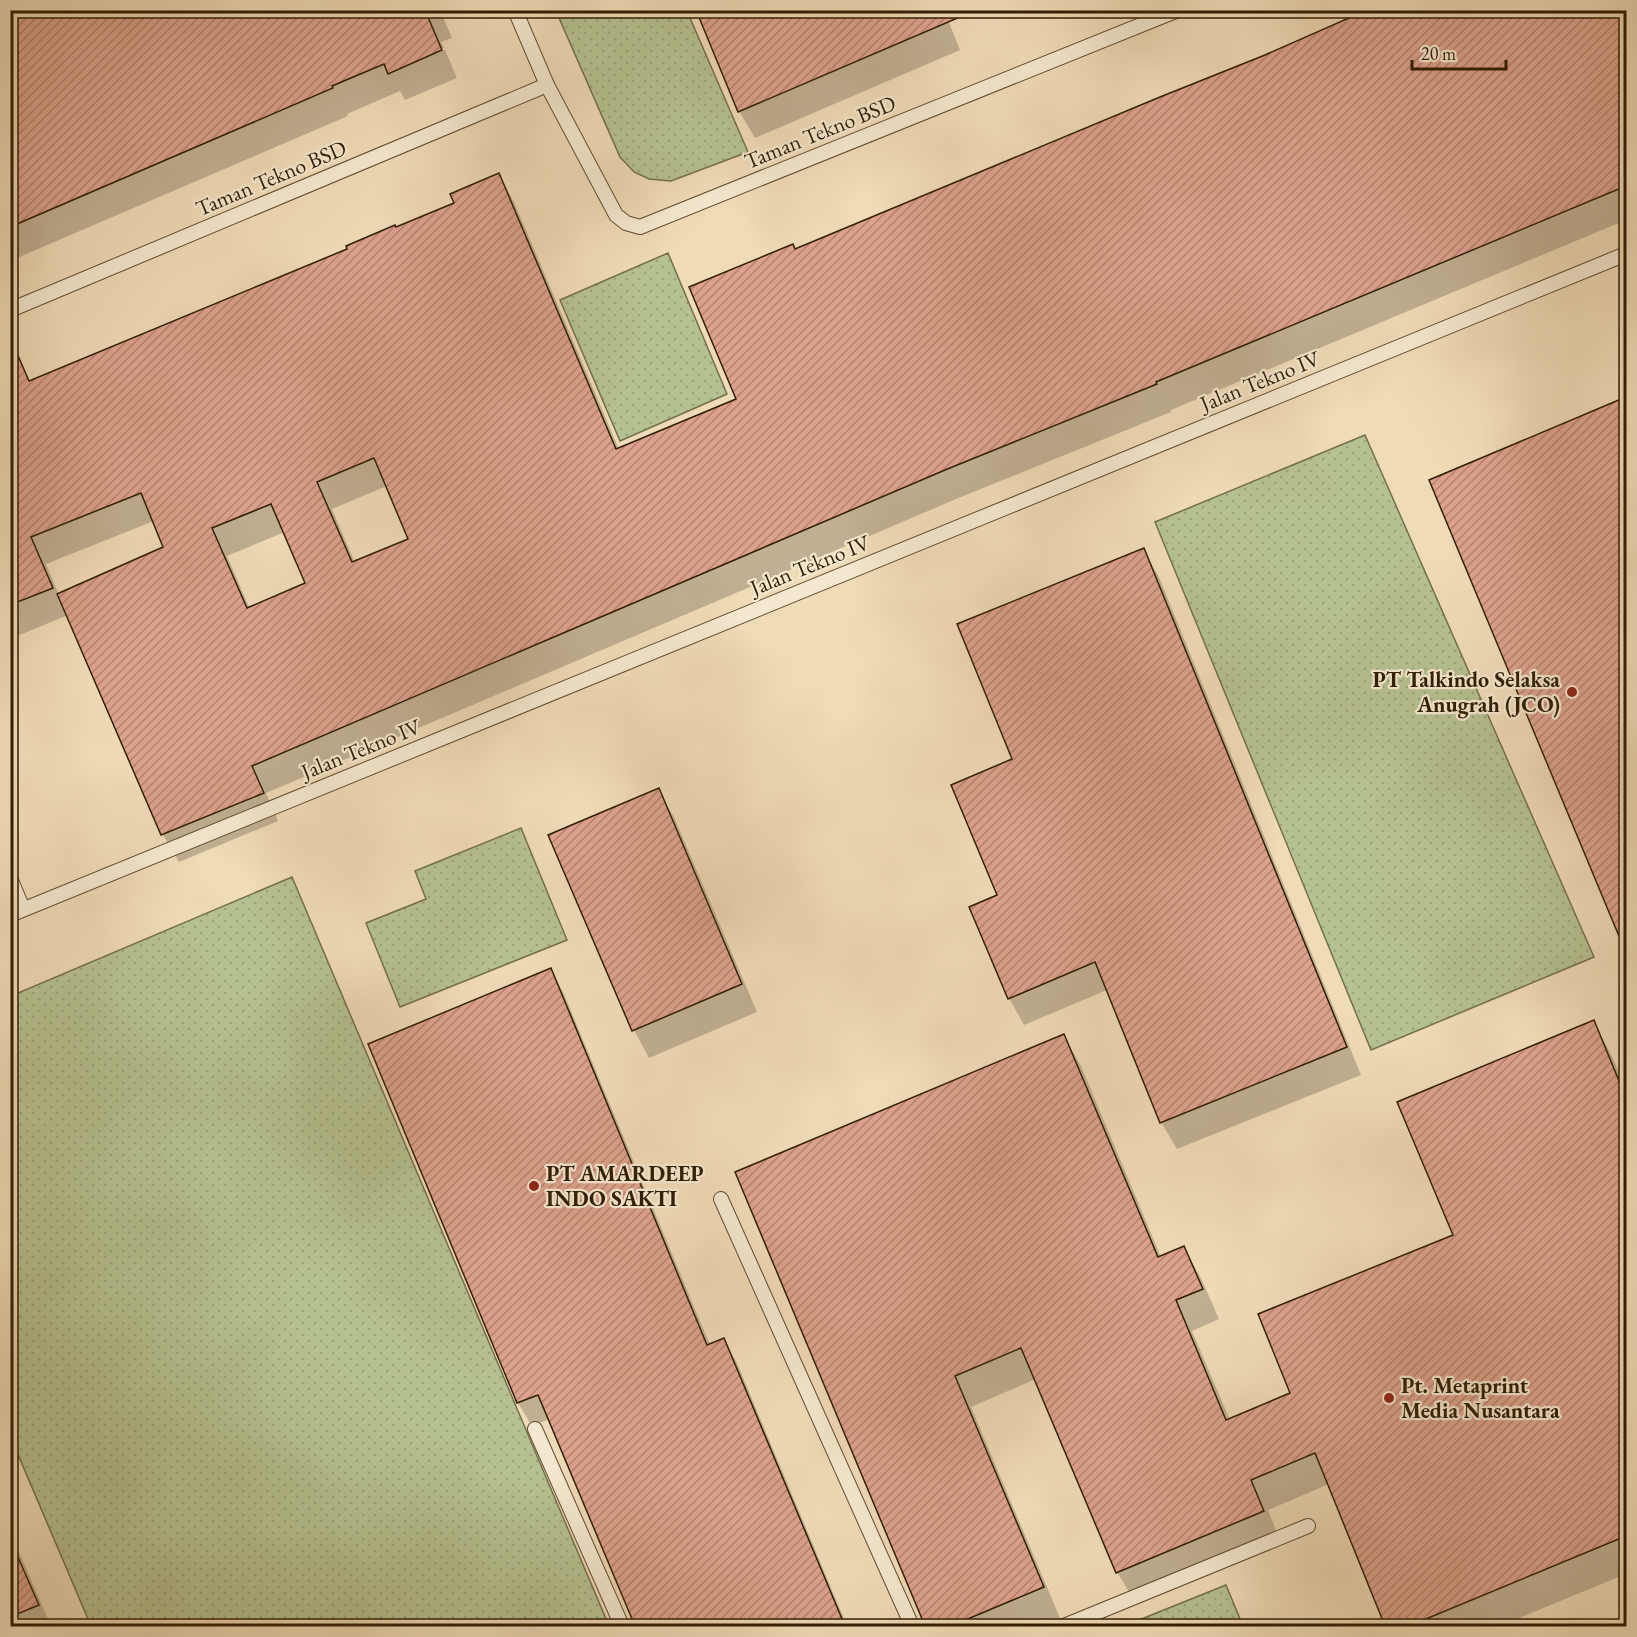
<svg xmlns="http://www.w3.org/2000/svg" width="1637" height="1637" viewBox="0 0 1637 1637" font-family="'EB Garamond',serif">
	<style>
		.grass { fill: url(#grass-dots); stroke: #736f4a; stroke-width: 1.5 }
		.shadow { fill: #0003; fill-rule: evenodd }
		.building { fill: url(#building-hatch); stroke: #301d02; stroke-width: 1.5; fill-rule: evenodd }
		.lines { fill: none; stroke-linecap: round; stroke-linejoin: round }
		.service-casing { stroke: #604c2f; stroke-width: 16 }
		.service { stroke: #f5e8d0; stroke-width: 14 }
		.poi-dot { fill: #8f2418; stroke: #f5e8d0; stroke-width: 2 }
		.labels { text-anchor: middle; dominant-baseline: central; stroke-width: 4.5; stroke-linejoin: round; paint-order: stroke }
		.street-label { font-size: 22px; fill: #301d02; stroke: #f5e8d0 }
		.poi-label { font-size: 22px; font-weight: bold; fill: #301d02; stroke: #f5e8d0; text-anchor: start }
	</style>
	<defs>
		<pattern id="grass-dots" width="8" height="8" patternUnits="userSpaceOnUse" patternTransform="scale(1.5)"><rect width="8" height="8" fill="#b6c191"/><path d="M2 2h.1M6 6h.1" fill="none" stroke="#9da57b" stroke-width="1.8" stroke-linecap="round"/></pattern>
		<pattern id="building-hatch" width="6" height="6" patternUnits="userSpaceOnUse" patternTransform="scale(1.5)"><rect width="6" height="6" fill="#dda28c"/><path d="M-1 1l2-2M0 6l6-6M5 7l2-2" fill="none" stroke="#b48370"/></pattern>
	</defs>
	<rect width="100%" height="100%" fill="#f0dbb7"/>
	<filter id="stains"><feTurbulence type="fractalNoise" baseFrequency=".00333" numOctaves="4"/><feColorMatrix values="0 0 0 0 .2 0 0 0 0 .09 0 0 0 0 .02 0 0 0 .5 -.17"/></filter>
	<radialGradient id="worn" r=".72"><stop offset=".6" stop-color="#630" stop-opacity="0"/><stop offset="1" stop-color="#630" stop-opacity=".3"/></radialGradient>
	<!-- grass -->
	<g class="grass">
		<polygon points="556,11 687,11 748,152 671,181 649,179 634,172 620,157"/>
		<polygon points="668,253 727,394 620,441 560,300"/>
		<polygon points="1365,435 1594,957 1371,1050 1155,522"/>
		<polygon points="521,828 567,940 400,1007 366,923 426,899 415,871"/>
		<polygon points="292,877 609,1626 91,1626 11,1438 11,996"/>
		<polygon points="1226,1585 1243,1626 1124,1626"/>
	</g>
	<!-- shadow -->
	<g class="shadow">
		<polygon points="10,10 440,10 452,38 441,42 444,48 387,72 387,75 445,50 457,78 405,100 400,91 347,114 348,116 10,261"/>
		<polygon points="944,10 960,50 755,138 739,111"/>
		<path d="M 1369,10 L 1626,10 L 1626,220 L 1171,410 L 1171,412 L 961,497 L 266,793 L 278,821 L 179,862 L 163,835 L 68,615 L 10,639 L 10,387 L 29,383 L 456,203 L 499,175 L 514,202 L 619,449 L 738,399 L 795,251 L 1266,57 ZM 387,486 L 410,539 L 355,563 L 332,509 ZM 154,521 L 165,548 L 59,595 L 46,564 ZM 285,532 L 307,584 L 250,609 L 227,556 Z"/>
		<polygon points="1626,399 1626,939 1610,912 1431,480"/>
		<polygon points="1143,550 1159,577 1361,1075 1177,1149 1161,1122 1107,990 1024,1025 1009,998 999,896 1014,760"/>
		<polygon points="658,790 674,817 757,1012 649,1058 634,1030"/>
		<polygon points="550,970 564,994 710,1345 723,1340 737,1363 847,1626 636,1626 549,1419 532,1426 518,1403 370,1045"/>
		<polygon points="1593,1022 1610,1052 1626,1087 1626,1574 1500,1626 1387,1626 1329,1484 1268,1510 1280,1541 1135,1602 1117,1572 1036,1379 971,1407 1060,1618 1039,1626 927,1626 737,1173 1064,1036 1081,1066 1161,1257 1184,1248 1201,1278 1219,1319 1192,1331 1230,1420 1292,1394 1455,1236"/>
		<polygon points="10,1531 51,1626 10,1626"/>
	</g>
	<!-- building -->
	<g class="building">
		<polygon points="10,10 425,10 442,50 388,74 384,64 332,86 333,88 10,227"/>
		<polygon points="696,10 974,10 974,11 738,112"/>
		<path d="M 1367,10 L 1626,10 L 1626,186 L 1156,382 L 1157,384 L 945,470 L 252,766 L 264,793 L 161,835 L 57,594 L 163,547 L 141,493 L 31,537 L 53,588 L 10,605 L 10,337 L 29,381 L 347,249 L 346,246 L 395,225 L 396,227 L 454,203 L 450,194 L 499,173 L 616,449 L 736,399 L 689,287 L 793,244 L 795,249 L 1160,97 L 1265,55 ZM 374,458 L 408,539 L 352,562 L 317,482 ZM 271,504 L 305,583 L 247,608 L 212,528 Z"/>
		<polygon points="1626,397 1626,953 1429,480"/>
		<polygon points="1144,548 1347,1047 1160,1123 1095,962 1008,999 969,907 997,895 951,785 1012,759 957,624"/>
		<polygon points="659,788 742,984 632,1031 548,835"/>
		<polygon points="551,968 707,1345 724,1338 845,1626 635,1626 538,1395 517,1403 368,1044"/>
		<polygon points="1594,1020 1626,1098 1626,1536 1409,1626 1385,1626 1315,1453 1251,1480 1264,1511 1116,1573 1021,1348 955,1376 1044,1587 951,1626 925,1626 735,1172 1064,1034 1158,1257 1184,1246 1203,1289 1176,1300 1226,1420 1290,1393 1258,1314 1453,1235 1397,1102"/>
		<polygon points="10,1539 39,1605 10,1617"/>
	</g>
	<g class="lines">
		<!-- service casing -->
		<g class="service-casing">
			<g id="service">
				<polyline points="515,10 547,85 616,215 626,223 640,227 1178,10"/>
				<polyline points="10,310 547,85"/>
				<polyline points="10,878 23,909"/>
				<polyline points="10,915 1626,254"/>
				<polyline points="721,1199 912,1626"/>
				<polyline points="535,1429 622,1626"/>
				<polyline points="1064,1626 1308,1526"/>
			</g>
		</g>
		<!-- service -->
		<use href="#service" class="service"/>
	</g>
	<!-- markers -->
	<g class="poi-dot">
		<circle cx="1572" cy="692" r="6"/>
		<circle cx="534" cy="1186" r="6"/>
		<circle cx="1389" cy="1398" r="6"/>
	</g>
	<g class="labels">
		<!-- street labels -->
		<g class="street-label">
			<text transform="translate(820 132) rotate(-22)">Taman Tekno BSD</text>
			<text transform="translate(271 178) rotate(-23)">Taman Tekno BSD</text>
			<text transform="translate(1260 381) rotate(-22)">Jalan Tekno IV</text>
			<text transform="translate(810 565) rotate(-22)">Jalan Tekno IV</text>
			<text transform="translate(361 749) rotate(-22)">Jalan Tekno IV</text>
		</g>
		<!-- poi labels -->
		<g class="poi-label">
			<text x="1560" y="679" text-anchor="end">PT Talkindo Selaksa<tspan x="1560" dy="25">Anugrah (JCO)</tspan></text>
			<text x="546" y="1173">PT AMARDEEP<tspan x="546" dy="25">INDO SAKTI</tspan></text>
			<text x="1401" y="1385">Pt. Metaprint<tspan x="1401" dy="25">Media Nusantara</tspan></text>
		</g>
	</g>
	<!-- margin -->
	<rect width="1637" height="1637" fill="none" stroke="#f0dbb7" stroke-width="36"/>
	<rect x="12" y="12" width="1613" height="1613" fill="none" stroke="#301d02" stroke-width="3"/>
	<rect x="18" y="18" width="1601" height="1601" fill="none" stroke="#301d02" stroke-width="1.5"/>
	<!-- scale -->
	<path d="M1412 60v9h94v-9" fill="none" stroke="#301d02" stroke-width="3"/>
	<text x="1421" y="60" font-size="18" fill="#301d02" stroke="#f5e8d0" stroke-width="4.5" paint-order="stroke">20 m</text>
	<rect width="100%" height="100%" filter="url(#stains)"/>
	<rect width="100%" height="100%" fill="url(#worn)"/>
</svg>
